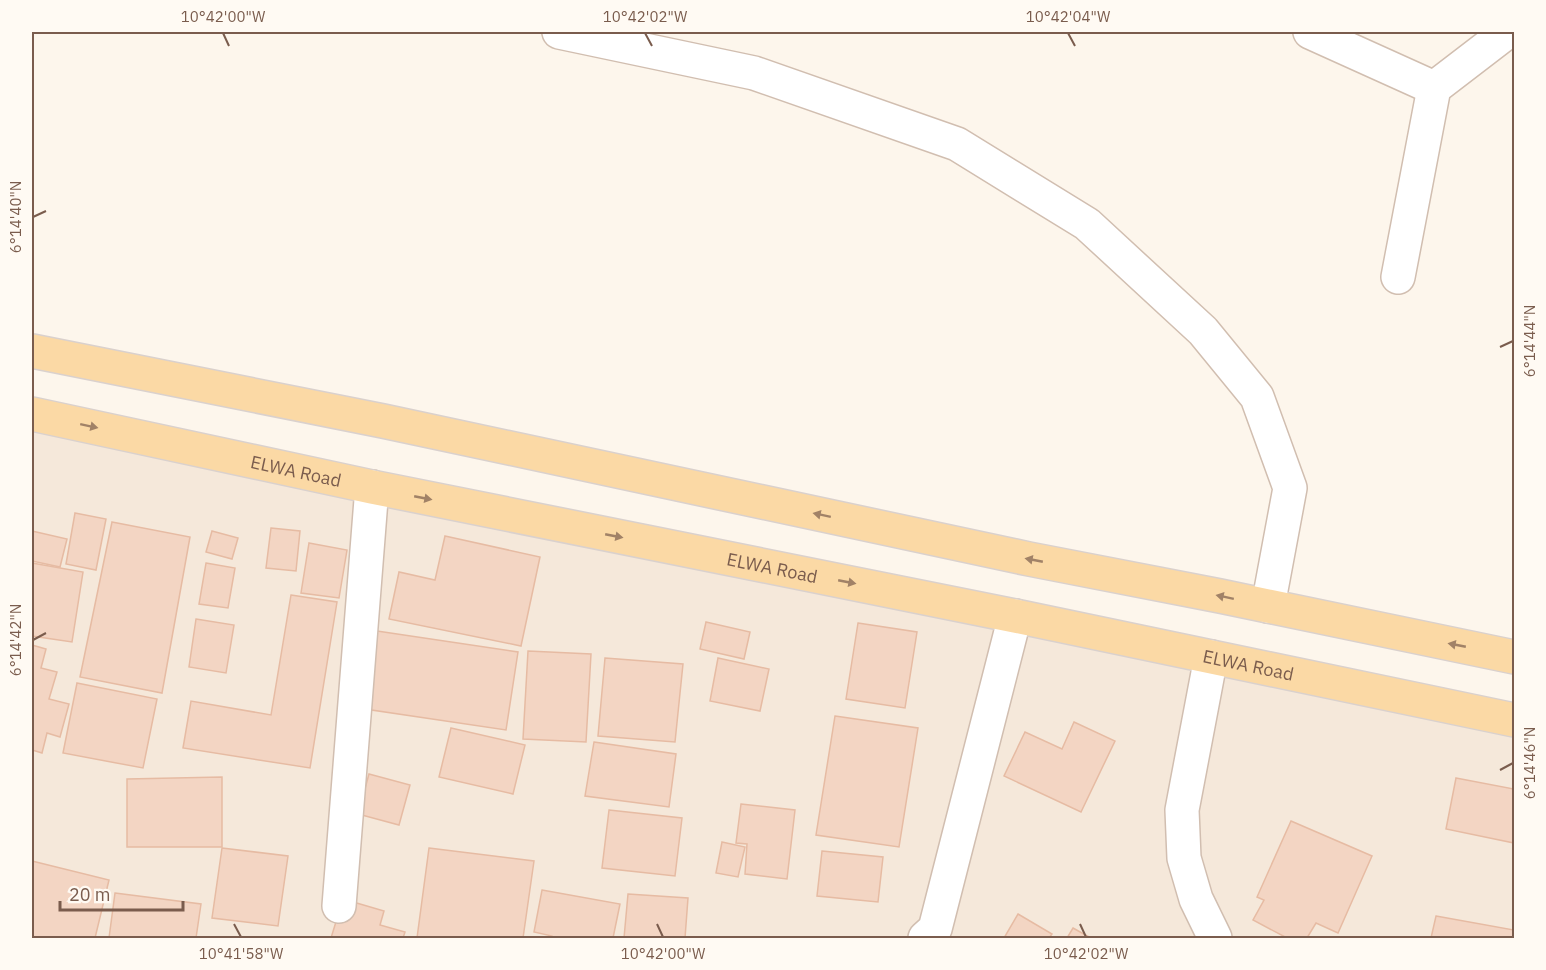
<svg xmlns="http://www.w3.org/2000/svg" width="1546" height="970" viewBox="0 0 1546 970" font-family="'IBM Plex Sans',sans-serif">
	<style>
		.residential { fill: #f5e8da }
		.building { fill: #f3d5c3; stroke: #e6bba3; stroke-width: 1.5 }
		.lines { fill: none; stroke-linecap: round; stroke-linejoin: round }
		.minor-casing { stroke: #d1beb0; stroke-width: 36 }
		.major-casing { stroke: #dad1cd; stroke-width: 36 }
		.minor { stroke: #fff; stroke-width: 33 }
		.major { stroke: #fbd9a5; stroke-width: 33 }
		.oneway { fill: #a18267 }
		.ticks { fill: none; stroke: #7a5c4d; stroke-width: 2 }
		.labels { text-anchor: middle; dominant-baseline: central; stroke-width: 5; stroke-linejoin: round; paint-order: stroke }
		.street-label { font-size: 18px; fill: #7a5c4d; stroke: #fffaf3 }
		.neatline { fill: none; stroke: #7a5c4d; stroke-width: 2 }
		.ticks-label { font-size: 15px; text-anchor: middle; fill: #7a5c4d }
	</style>
	<rect width="100%" height="100%" fill="#fdf6ec"/>
	<!-- residential -->
	<polygon class="residential" points="32,419 1514,734 1514,938 32,938"/>
	<!-- building -->
	<g class="building">
		<polygon points="75,513 106,519 96,570 66,564"/>
		<polygon points="112,522 190,537 162,693 80,677"/>
		<polygon points="271,528 300,531 296,571 266,568"/>
		<polygon points="32,531 67,539 60,567 32,561"/>
		<polygon points="212,531 238,538 232,559 206,552"/>
		<polygon points="445,536 540,557 521,646 389,619 399,572 435,580"/>
		<polygon points="309,543 347,550 339,598 301,593"/>
		<polygon points="32,563 83,572 72,642 32,636"/>
		<polygon points="206,563 235,568 228,608 199,604"/>
		<polygon points="291,595 337,602 310,768 183,748 191,701 271,715"/>
		<polygon points="196,619 234,625 226,673 189,667"/>
		<polygon points="706,622 750,632 744,659 700,649"/>
		<polygon points="858,623 917,632 905,708 846,699"/>
		<polygon points="377,631 518,652 506,730 365,709"/>
		<polygon points="32,645 46,649 41,668 57,672 49,699 69,704 60,737 47,733 42,753 32,750"/>
		<polygon points="528,651 591,654 586,742 523,739"/>
		<polygon points="605,658 683,664 675,742 598,736"/>
		<polygon points="718,658 769,669 760,711 710,701"/>
		<polygon points="77,683 157,699 143,768 63,753"/>
		<polygon points="835,716 918,728 899,847 816,835"/>
		<polygon points="1074,722 1115,741 1081,812 1004,776 1025,732 1062,749"/>
		<polygon points="451,728 525,745 513,794 439,777"/>
		<polygon points="594,742 676,754 669,807 585,796"/>
		<polygon points="369,774 410,785 399,825 358,814"/>
		<polygon points="222,777 222,847 127,847 127,779"/>
		<polygon points="1456,778 1514,789 1514,843 1446,829"/>
		<polygon points="741,804 795,810 787,879 745,874 747,844 736,843"/>
		<polygon points="609,810 682,818 675,876 602,868"/>
		<polygon points="1291,821 1372,856 1338,933 1316,923 1307,938 1287,938 1253,920 1264,900 1257,897"/>
		<polygon points="722,842 745,847 738,877 716,873"/>
		<polygon points="222,848 288,856 278,926 212,918"/>
		<polygon points="429,848 534,861 523,938 417,938"/>
		<polygon points="822,851 883,857 878,902 817,896"/>
		<polygon points="32,861 109,880 95,938 32,938"/>
		<polygon points="542,890 620,904 613,938 552,938 552,936 534,932"/>
		<polygon points="115,893 201,904 196,938 109,938"/>
		<polygon points="628,894 688,898 685,938 624,938"/>
		<polygon points="343,899 384,911 380,925 405,932 403,938 331,938"/>
		<polygon points="1018,914 1052,934 1049,938 1004,938"/>
		<polygon points="1436,916 1514,930 1513,938 1431,938"/>
		<polygon points="1073,928 1091,938 1067,938"/>
	</g>
	<g class="lines">
		<!-- minor casing -->
		<g class="minor-casing">
			<g id="minor">
				<polyline points="559,32 754,73 957,144 1087,224 1203,331 1257,397 1290,488 1268,606"/>
				<polyline points="1310,32 1434,88"/>
				<polyline points="1398,277 1434,88 1507,32"/>
				<polyline points="1211,657 1182,810 1184,858 1196,899 1215,938"/>
				<polyline points="339,906 372,487"/>
				<polyline points="925,938 935,929 1015,616"/>
			</g>
		</g>
		<!-- major casing -->
		<g class="major-casing">
			<g id="major">
				<polyline points="32,351 383,421 1029,559 1220,596 1514,657"/>
				<path id="s1" d="M 32,414 L 372,487 L 1015,616 L 1514,720"/>
			</g>
		</g>
		<!-- minor -->
		<use href="#minor" class="minor"/>
		<!-- major -->
		<use href="#major" class="major"/>
	</g>
	<!-- one-way arrows -->
	<defs><path id="oneway-solid" d="M-6-.8H1V-3.2L6.5 0L1 3.2V.8H-6Z" transform="scale(1.5)"/></defs>
	<g class="oneway">
		<use href="#oneway-solid" transform="translate(89 426) rotate(12)"/>
		<use href="#oneway-solid" transform="translate(423 498) rotate(11)"/>
		<use href="#oneway-solid" transform="translate(822 515) rotate(-168)"/>
		<use href="#oneway-solid" transform="translate(614 536) rotate(11)"/>
		<use href="#oneway-solid" transform="translate(1034 560) rotate(-169)"/>
		<use href="#oneway-solid" transform="translate(847 582) rotate(11)"/>
		<use href="#oneway-solid" transform="translate(1225 597) rotate(-168)"/>
		<use href="#oneway-solid" transform="translate(1457 645) rotate(-169)"/>
	</g>
	<!-- ticks -->
	<path class="ticks" d="M 223,33 L 229,46M 645,33 L 652,46M 1068,33 L 1075,46M 33,217 L 46,211M 1500,347 L 1513,341M 33,640 L 46,633M 1500,770 L 1513,763M 234,924 L 241,937M 657,924 L 663,937M 1080,924 L 1086,937"/>
	<g class="labels">
		<!-- street labels -->
		<g class="street-label">
			<text stroke="none"><textPath href="#s1" startOffset="270">ELWA Road</textPath></text>
			<text stroke="none"><textPath href="#s1" startOffset="756">ELWA Road</textPath></text>
			<text stroke="none"><textPath href="#s1" startOffset="1242">ELWA Road</textPath></text>
		</g>
	</g>
	<!-- border -->
	<rect width="1546" height="970" fill="none" stroke="#fffaf3" stroke-width="66"/>
	<!-- scale -->
	<path d="M60 901v9h123v-9" fill="none" stroke="#7a5c4d" stroke-width="3"/>
	<text x="69" y="901" font-size="18" fill="#7a5c4d" stroke="#fffaf3" stroke-width="4.5" paint-order="stroke">20 m</text>
	<rect x="33" y="33" width="1480" height="904" class="neatline"/>
	<g class="ticks-label">
		<text x="223" y="22">10°42'00"W</text>
		<text x="645" y="22">10°42'02"W</text>
		<text x="1068" y="22">10°42'04"W</text>
		<text transform="translate(16 217) rotate(-90)" y="5">6°14'40"N</text>
		<text transform="translate(1530 341) rotate(-90)" y="5">6°14'44"N</text>
		<text transform="translate(16 640) rotate(-90)" y="5">6°14'42"N</text>
		<text transform="translate(1530 763) rotate(-90)" y="5">6°14'46"N</text>
		<text x="241" y="959">10°41'58"W</text>
		<text x="663" y="959">10°42'00"W</text>
		<text x="1086" y="959">10°42'02"W</text>
	</g>
</svg>
